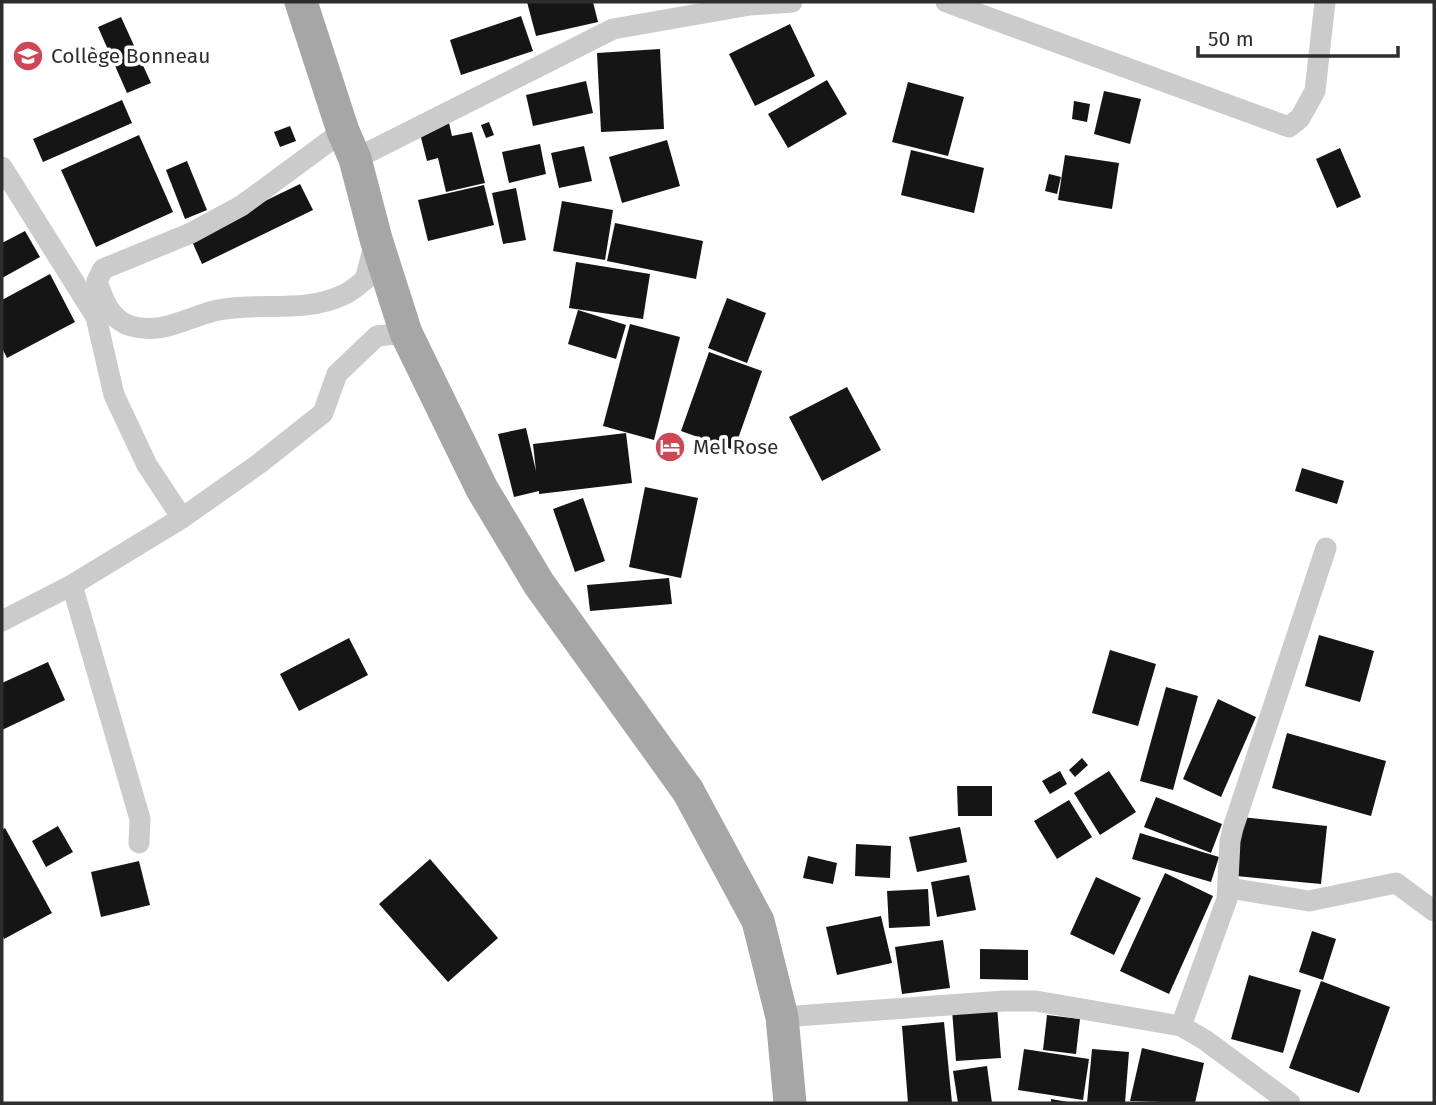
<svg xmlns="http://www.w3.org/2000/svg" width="1436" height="1105" viewBox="0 0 1436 1105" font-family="'Fira Sans',sans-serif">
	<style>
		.building { fill: #151515 }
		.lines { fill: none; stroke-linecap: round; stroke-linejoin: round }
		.minor { stroke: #cbcbcb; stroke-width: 21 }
		.primary { stroke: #a6a6a6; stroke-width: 33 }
		.labels { text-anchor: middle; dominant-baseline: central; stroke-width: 7; stroke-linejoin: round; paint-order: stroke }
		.poi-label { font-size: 21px; fill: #2e2e2e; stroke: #fff; text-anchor: start }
	</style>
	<rect width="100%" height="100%" fill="#fff"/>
	<!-- building -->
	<g class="building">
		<polygon points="527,2 593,2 598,22 536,36"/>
		<polygon points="521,16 533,51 461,75 450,40"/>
		<polygon points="121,17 151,83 127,93 98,27"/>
		<polygon points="790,24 815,76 755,106 729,54"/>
		<polygon points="660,49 664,129 601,132 597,53"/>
		<polygon points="827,80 847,114 788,148 768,114"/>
		<polygon points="586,81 593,113 533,126 526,95"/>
		<polygon points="908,82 964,97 948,156 892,142"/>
		<polygon points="1104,91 1141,99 1130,144 1094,134"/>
		<polygon points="122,100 132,123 43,162 33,139"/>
		<polygon points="1074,101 1090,104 1087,122 1072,119"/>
		<polygon points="489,122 494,135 486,138 481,125"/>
		<polygon points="449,123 452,136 472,132 485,183 446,192 438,158 427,161 419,130"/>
		<polygon points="290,126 296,141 280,147 274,132"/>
		<polygon points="139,135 173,212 96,247 61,170"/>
		<polygon points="667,140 680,186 622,203 609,157"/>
		<polygon points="540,144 546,174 509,183 502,152"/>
		<polygon points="584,146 592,181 559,188 551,153"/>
		<polygon points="1340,148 1361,197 1337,208 1316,159"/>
		<polygon points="911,150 984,168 974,213 901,195"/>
		<polygon points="1065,155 1119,163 1112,209 1058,200"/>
		<polygon points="187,161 207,210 185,219 166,170"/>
		<polygon points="1049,174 1061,177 1057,194 1045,191"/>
		<polygon points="300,184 313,210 202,264 190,237"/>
		<polygon points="484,185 494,225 428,241 418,200"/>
		<polygon points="516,188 526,240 503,244 492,193"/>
		<polygon points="562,201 613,210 605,260 553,251"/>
		<polygon points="615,223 703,241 696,279 607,261"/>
		<polygon points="25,231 40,257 2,278 2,243"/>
		<polygon points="576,262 650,274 643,319 569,308"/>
		<polygon points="50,274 75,322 7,358 2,348 2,300"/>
		<polygon points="727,298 766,313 747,363 708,348"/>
		<polygon points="578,310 626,325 616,359 568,344"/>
		<polygon points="630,324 680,337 654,440 603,426"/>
		<polygon points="709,352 762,371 734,450 681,431"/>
		<polygon points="847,387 881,450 822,481 789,417"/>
		<polygon points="526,428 536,471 533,444 626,433 632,483 539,494 539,491 514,497 498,434"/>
		<polygon points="1302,468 1344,481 1337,504 1295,491"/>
		<polygon points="645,487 698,498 681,578 629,567"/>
		<polygon points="583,498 605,561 575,572 553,509"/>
		<polygon points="669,578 672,604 590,611 587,585"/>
		<polygon points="1319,635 1374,651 1360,702 1305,686"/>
		<polygon points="349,638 368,675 299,711 280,674"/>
		<polygon points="1110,650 1156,664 1138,726 1092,713"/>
		<polygon points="48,662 65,700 2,730 2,683"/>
		<polygon points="1166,687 1198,696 1173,790 1140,781"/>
		<polygon points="1218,699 1256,717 1221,797 1183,779"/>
		<polygon points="1287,733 1386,761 1371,816 1272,788"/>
		<polygon points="1082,758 1088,765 1075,777 1069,770"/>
		<polygon points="1060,771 1067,784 1050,794 1042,781"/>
		<polygon points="1109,771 1136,812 1100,835 1074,793"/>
		<polygon points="957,786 992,786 992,816 958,816"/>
		<polygon points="1156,797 1222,824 1211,853 1144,827"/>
		<polygon points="1069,800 1092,837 1057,859 1034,821"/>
		<polygon points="1241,817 1327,826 1321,884 1236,876"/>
		<polygon points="58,826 73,852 46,867 32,841"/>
		<polygon points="960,827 967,862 917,872 909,837"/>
		<polygon points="5,828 52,913 4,939 2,934 2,830"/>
		<polygon points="1140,833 1219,857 1211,882 1132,859"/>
		<polygon points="856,844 891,846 890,878 855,876"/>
		<polygon points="808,856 837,863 833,884 803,878"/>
		<polygon points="430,859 498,938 448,982 379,904"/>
		<polygon points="139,861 150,905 101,917 91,872"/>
		<polygon points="1165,873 1213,896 1169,994 1120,971"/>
		<polygon points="969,875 976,910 937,917 931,882"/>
		<polygon points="1096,877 1141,898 1114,955 1070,934"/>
		<polygon points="928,889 930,926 889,928 887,891"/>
		<polygon points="881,916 892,963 837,975 826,927"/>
		<polygon points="1312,931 1336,939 1323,980 1299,972"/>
		<polygon points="943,940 950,988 902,994 895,947"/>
		<polygon points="980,949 1028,950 1028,980 980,979"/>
		<polygon points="1249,975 1301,990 1283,1053 1231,1039"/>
		<polygon points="1321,981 1390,1007 1359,1093 1289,1068"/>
		<polygon points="997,1006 1001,1058 956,1061 952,1010"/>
		<polygon points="1047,1015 1080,1019 1076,1054 1043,1050"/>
		<polygon points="944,1022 952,1103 908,1103 902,1026"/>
		<polygon points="1142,1048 1204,1063 1195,1103 1130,1101"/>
		<polygon points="1024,1049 1089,1059 1083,1100 1018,1090"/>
		<polygon points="1092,1049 1129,1052 1125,1103 1087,1103"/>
		<polygon points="987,1066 992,1103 958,1103 953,1071"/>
		<polygon points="1051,1099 1068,1102 1068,1103 1051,1103"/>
	</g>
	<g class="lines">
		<!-- minor -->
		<g class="minor">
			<polyline points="946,2 1289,127 1300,118 1315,91 1325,2"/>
			<path d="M 343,131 L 241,206 L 191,233 L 103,269 L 97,281 C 103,299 110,320 131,326 C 161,335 186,318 214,311 C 255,301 304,314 343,295 C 351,292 358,285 365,280 L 375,242"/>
			<polyline points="355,159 613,29 750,5 792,2"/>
			<polyline points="2,167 96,317 114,395 147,465 182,518"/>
			<polyline points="72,585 140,819 139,843"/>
			<polyline points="2,621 72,585 182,518 260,463 323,413 337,374 377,336 406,333"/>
			<polyline points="1229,888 1309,901 1396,883 1434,911"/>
			<polyline points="782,1017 1004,1001 1036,1001 1181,1026 1205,1040 1290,1103"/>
			<polyline points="1181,1026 1227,899 1230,841 1233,828 1326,548"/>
		</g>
		<!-- primary -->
		<polyline class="primary" points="301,2 343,131 355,159 376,239 406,333 482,489 539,584 688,791 758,921 782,1017 790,1103"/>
	</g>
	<!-- icons -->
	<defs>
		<g id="school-disc" transform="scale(1.575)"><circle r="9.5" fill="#d04655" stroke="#fff"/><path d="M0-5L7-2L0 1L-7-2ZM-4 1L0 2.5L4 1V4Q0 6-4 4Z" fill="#fff"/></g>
		<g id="hotel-disc" transform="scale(1.575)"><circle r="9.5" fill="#d04655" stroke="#fff"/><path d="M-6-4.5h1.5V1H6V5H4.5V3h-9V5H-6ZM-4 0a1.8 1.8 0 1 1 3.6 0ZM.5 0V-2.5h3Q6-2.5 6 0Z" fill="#fff"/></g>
	</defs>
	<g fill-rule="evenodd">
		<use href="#school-disc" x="28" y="56"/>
		<use href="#hotel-disc" x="670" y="447"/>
	</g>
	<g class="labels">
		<!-- poi labels -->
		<g class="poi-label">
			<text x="51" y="56">Collège Bonneau</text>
			<text x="693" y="447">Mel Rose</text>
		</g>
	</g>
	<!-- border -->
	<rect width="1436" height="1105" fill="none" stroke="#2e2e2e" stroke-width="7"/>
	<!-- scale -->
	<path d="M1198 46v10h200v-10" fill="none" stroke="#2e2e2e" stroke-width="3.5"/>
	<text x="1208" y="46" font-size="21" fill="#2e2e2e" stroke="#ffffff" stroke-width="5" paint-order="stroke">50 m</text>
</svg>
